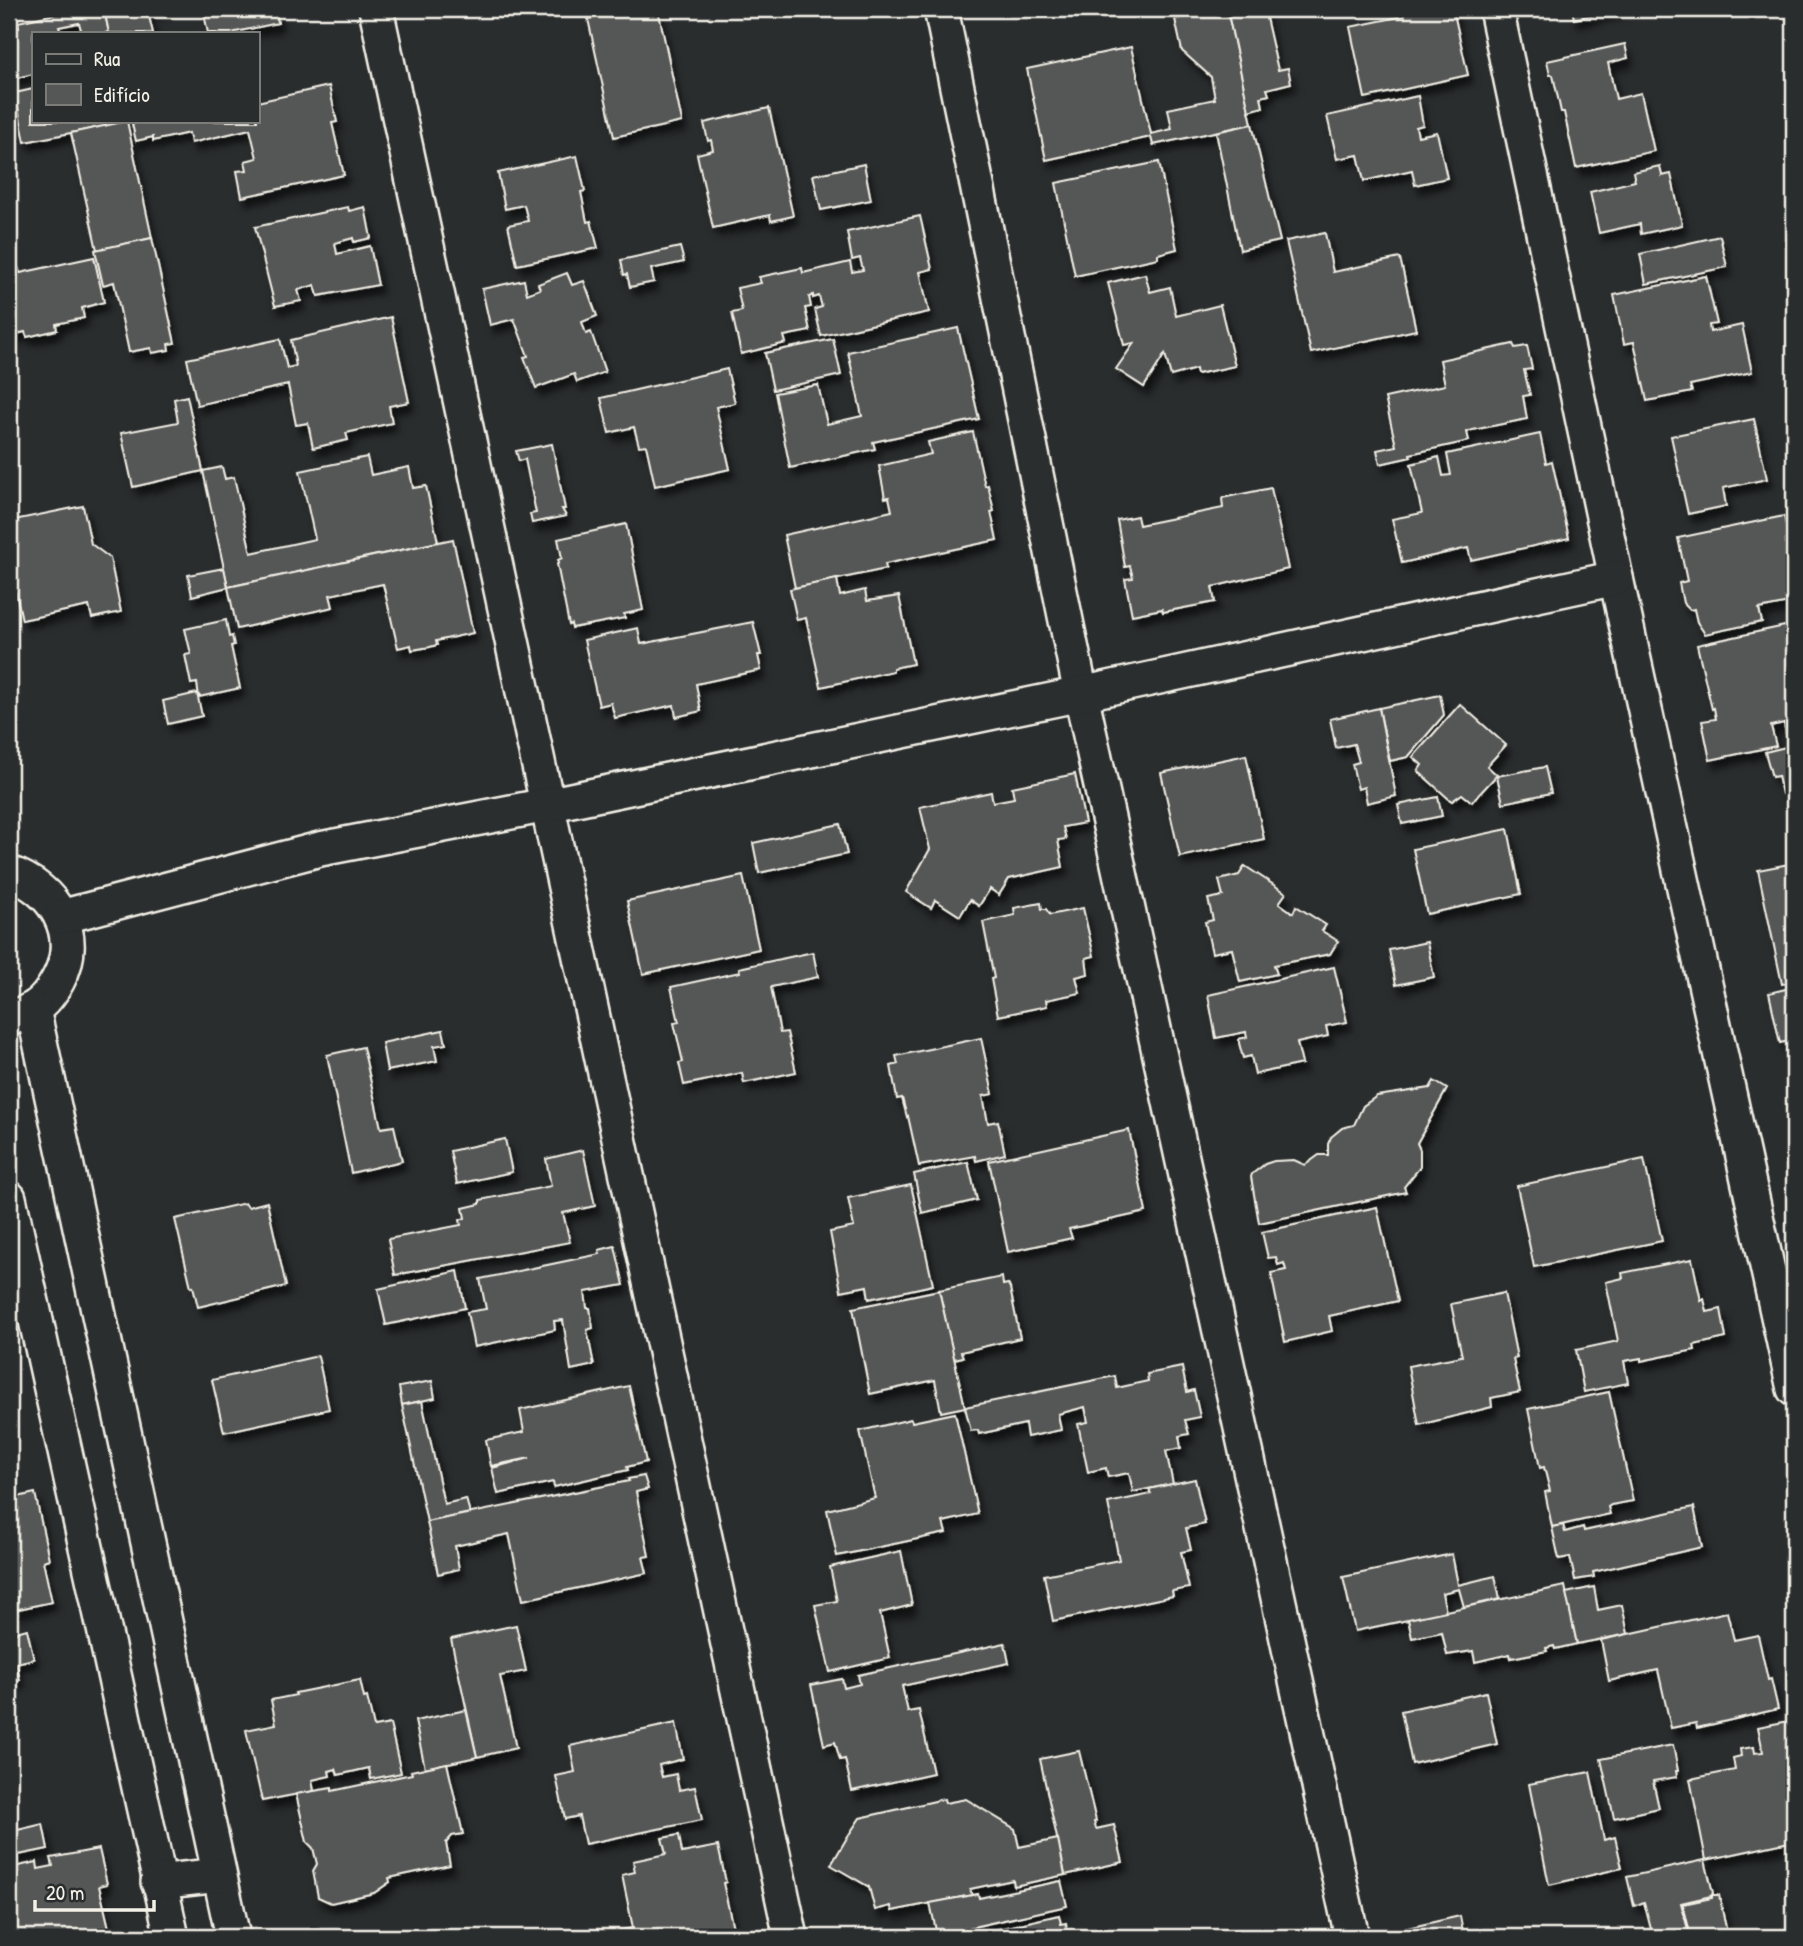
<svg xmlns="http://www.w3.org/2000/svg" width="1803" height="1946" viewBox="0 0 1803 1946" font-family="'Patrick Hand',sans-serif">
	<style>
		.building { fill: #555756; stroke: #f4f1e8; stroke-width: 2; filter: url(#shadow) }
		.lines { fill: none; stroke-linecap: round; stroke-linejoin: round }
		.street-casing { stroke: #f4f1e8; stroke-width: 38 }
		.street { stroke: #2a2d2e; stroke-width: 33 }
	</style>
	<defs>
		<filter id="shadow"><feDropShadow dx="4.5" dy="8" stdDeviation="3.5" flood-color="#0009"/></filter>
	</defs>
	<rect width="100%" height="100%" fill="#2a2d2e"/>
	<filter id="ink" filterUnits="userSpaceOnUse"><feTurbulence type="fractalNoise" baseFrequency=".0143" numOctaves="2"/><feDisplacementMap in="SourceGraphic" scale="14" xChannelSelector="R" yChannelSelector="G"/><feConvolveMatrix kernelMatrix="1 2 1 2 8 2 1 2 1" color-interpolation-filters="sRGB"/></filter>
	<g filter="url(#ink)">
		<!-- building -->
		<g class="building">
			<polygon points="78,9 104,9 109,33 82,33 79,23 59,27 61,33 33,33 33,74 9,80 9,30 19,28 18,22"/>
			<polygon points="104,9 163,9 148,12 153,33 109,33"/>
			<polygon points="203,9 276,9 278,23 231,33 208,33"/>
			<polygon points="631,9 633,11 658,9 682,122 614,137 588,19"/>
			<polygon points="1227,9 1252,124 1153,145 1151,137 1046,160 1027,69 1131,47 1151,134 1172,129 1168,109 1215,99 1211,77 1182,51 1175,19"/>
			<polygon points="1227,9 1264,9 1278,70 1288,68 1291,83 1267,89 1269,95 1261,97 1263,107 1249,111"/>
			<polygon points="1402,9 1453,9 1468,75 1365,98 1350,27 1404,16"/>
			<polygon points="1572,9 1622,9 1574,19"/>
			<polygon points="1625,44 1628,58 1608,63 1616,99 1641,93 1654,151 1576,168 1564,112 1561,112 1553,75 1550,75 1547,61"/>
			<polygon points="329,86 337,122 332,123 344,175 242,197 237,171 247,170 245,161 257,158 250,129 191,143 189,133 153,141 153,137 136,141 132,124 144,121 257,121 257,102"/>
			<polygon points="33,89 33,121 105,121 106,126 25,142 15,93"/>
			<polygon points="1418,96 1423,125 1416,127 1418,136 1437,132 1447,178 1415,185 1412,170 1364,181 1358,155 1337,159 1327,116"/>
			<polygon points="769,108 793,216 771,221 770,215 713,228 697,154 713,150 711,140 708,141 704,123"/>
			<polygon points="127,121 152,238 97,250 71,133"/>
			<polygon points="1252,124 1280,241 1240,250 1216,132"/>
			<polygon points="577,156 585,191 581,192 587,222 591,221 598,248 517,265 508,225 528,221 524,205 505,209 498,173"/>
			<polygon points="1159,162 1177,249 1158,254 1158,258 1075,276 1056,183"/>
			<polygon points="864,164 871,200 821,210 813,175"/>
			<polygon points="1660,166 1662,176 1671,174 1682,225 1641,234 1640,224 1599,233 1590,192 1635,181 1633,172"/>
			<polygon points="348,207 349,211 365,207 371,238 354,242 353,238 335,243 337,254 370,246 378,285 318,296 315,285 298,290 301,301 275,306 255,227"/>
			<polygon points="920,216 932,269 920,272 929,312 821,336 815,309 822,307 819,296 813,298 813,295 809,297 811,307 805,308 810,331 784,336 786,343 741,354 732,313 742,311 737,288 761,283 759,277 802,268 803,273 850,262 852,272 863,270 860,258 852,260 847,232"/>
			<polygon points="1325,233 1333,272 1400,258 1416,330 1311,353 1286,241"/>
			<polygon points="1720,236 1727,267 1646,284 1640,254"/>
			<polygon points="152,238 175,343 168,344 169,350 152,353 151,348 129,352 114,282 103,285 95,250"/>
			<polygon points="680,247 684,262 651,269 654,282 630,287 627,274 624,275 621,260"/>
			<polygon points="94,257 104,302 82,308 84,318 56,324 57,330 27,337 25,332 9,336 9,269 18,267 20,273"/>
			<polygon points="567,273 572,285 584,281 597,316 582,322 586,334 591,332 605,372 577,382 574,374 536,388 524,357 528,356 514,319 490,325 482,289 524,280 527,294 540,289 538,284"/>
			<polygon points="1145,274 1150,292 1170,287 1176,316 1220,305 1235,366 1197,374 1196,369 1171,376 1165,354 1144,387 1116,369 1134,343 1124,345 1108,283"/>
			<polygon points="1706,276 1717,324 1709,325 1710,332 1742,325 1752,372 1690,385 1692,392 1647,401 1634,342 1624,344 1614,295"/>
			<polygon points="391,317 409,402 389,406 392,423 346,433 348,440 313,448 308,423 296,425 288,385 197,405 187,359 280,339 287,368 296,366 291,340"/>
			<polygon points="958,328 979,419 873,442 875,449 790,468 775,393 818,385 827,424 862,416 848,352"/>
			<polygon points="833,339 841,375 773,390 765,353"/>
			<polygon points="1513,344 1515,348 1527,346 1532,369 1524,370 1530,395 1523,396 1527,419 1473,430 1467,432 1469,441 1410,454 1411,457 1380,464 1377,450 1396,446 1385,398 1445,385 1440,360"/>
			<polygon points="727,369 735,403 716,407 730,469 655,486 646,445 639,446 634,427 609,433 601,398"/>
			<polygon points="187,396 203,471 133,487 121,433 178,422 174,399"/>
			<polygon points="1754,419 1767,479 1723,488 1726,506 1688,514 1671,436"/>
			<polygon points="973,432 985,486 988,485 994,511 991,512 997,540 885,564 886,569 795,588 784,535 892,511 889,497 885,498 879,466 931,454 928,442"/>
			<polygon points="1540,434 1546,463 1552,461 1569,538 1471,560 1468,548 1402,563 1392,519 1422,513 1411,464 1439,457 1443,476 1451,475 1447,454"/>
			<polygon points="552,444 565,509 562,509 566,516 532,523 530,514 536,513 525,459 519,461 516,451"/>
			<polygon points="367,457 371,475 409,467 413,488 426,486 438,542 228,587 203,471 222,467 225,479 234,477 251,553 315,539 300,471"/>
			<polygon points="1271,488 1288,569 1212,587 1215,602 1163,612 1162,609 1132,615 1125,579 1133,578 1130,566 1125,567 1117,520 1137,516 1139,525 1223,508 1222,498"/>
			<polygon points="83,506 91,544 110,558 121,612 92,618 89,606 22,620 9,561 9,521"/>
			<polygon points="1784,516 1794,563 1794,602 1759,609 1762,622 1705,634 1697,622 1694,609 1690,610 1683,603 1679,583 1687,581 1678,538"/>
			<polygon points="626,524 643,610 624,614 625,618 572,628 571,624 569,625 557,564 559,563 558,560 562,558 558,539"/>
			<polygon points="453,539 473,633 436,641 437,645 430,647 412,650 411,645 398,648 383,584 330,595 333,607 237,629 228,587"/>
			<polygon points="224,568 228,587 192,596 188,575"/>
			<polygon points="837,579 840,596 865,590 867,601 899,596 913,664 893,668 893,671 821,687 806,618 797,620 790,589"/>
			<polygon points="226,620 229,637 232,636 234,645 231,646 240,688 199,697 197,683 191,684 185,655 191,654 185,629"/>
			<polygon points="753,622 761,655 758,655 761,670 696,684 701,711 676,717 674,705 615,718 611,703 599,706 584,640 638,628 641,644"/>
			<polygon points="1794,624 1794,733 1786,735 1784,723 1771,726 1776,746 1710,760 1702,721 1716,719 1714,708 1712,709 1697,645"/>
			<polygon points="197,693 202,716 168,724 163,701"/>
			<polygon points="1440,695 1444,715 1408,757 1390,761 1379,708"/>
			<polygon points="1460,704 1506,745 1487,766 1497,775 1472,802 1462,794 1452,801 1450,800 1418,771 1422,765 1413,757"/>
			<polygon points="1379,708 1396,796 1367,803 1364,787 1358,789 1352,764 1359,762 1354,744 1336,748 1330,719"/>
			<polygon points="1794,745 1794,792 1782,794 1778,776 1772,777 1765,752"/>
			<polygon points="1246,755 1264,839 1180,857 1161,773"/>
			<polygon points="1545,767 1551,793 1503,803 1497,776"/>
			<polygon points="1075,774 1085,823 1063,827 1066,839 1058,840 1063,867 1009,879 999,895 990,889 979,906 970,900 960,916 935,900 931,908 906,892 930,849 920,807 991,792 993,802 1014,798 1012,787"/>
			<polygon points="1438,797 1442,816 1402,824 1398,805"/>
			<polygon points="840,824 847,854 759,873 753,843"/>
			<polygon points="1508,829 1521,894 1427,914 1413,849"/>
			<polygon points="1794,863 1794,981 1782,984 1758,870"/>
			<polygon points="1245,866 1286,893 1279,903 1293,913 1296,906 1326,925 1322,931 1338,941 1330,954 1274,965 1277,974 1240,982 1232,949 1212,953 1205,922 1213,920 1208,899 1223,896 1219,880 1239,875"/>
			<polygon points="743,876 759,949 643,974 627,901"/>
			<polygon points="1041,903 1042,909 1046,909 1050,915 1083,908 1094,956 1086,958 1088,974 1076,977 1080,993 1046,1000 1047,1006 998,1016 991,979 994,978 983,922 1015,915 1014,908"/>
			<polygon points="1427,942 1434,977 1396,985 1389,950"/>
			<polygon points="813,952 818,977 771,987 780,1033 787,1032 796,1072 744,1083 742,1073 684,1085 679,1063 683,1062 674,1023 679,1022 671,987 740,972 739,968"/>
			<polygon points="1334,967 1347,1022 1326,1026 1328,1036 1297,1043 1302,1064 1255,1074 1251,1056 1243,1058 1239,1043 1239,1039 1247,1037 1246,1032 1216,1038 1208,995"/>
			<polygon points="1794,987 1794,1040 1780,1043 1769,993"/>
			<polygon points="443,1030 446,1044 434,1046 437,1061 387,1071 382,1043"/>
			<polygon points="981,1038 993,1094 983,1096 988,1123 998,1121 1005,1154 976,1161 975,1156 919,1166 908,1116 907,1117 902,1098 897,1099 891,1066 898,1064 896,1056"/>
			<polygon points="363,1047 381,1128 394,1126 402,1161 351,1173 327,1055"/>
			<polygon points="1434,1081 1447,1089 1417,1143 1420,1150 1420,1167 1404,1187 1406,1192 1259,1223 1251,1177 1252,1174 1265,1164 1274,1161 1294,1160 1305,1165 1319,1155 1328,1155 1328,1144 1331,1137 1342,1128 1354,1125 1363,1106 1377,1096 1430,1088"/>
			<polygon points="1794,1112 1794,1139 1788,1113"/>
			<polygon points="1129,1130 1146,1212 1069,1229 1072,1238 1008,1252 989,1161"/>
			<polygon points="505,1139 512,1172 457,1184 450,1151"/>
			<polygon points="583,1150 595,1206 563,1213 570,1242 395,1275 388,1239 461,1225 460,1220 465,1218 463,1208 480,1204 480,1200 551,1186 546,1159"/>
			<polygon points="1644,1159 1662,1241 1534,1267 1517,1186"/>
			<polygon points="968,1162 977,1200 922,1213 914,1174"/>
			<polygon points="911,1185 933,1285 869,1299 867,1286 841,1291 830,1232 854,1227 848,1198"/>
			<polygon points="267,1202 286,1286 198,1307 193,1286 191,1287 175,1219 245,1203 248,1207"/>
			<polygon points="1377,1207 1398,1301 1329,1316 1332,1331 1285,1342 1271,1273 1286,1270 1284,1263 1278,1265 1276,1257 1268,1258 1262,1232"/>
			<polygon points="615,1246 624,1285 585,1292 587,1308 590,1308 593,1328 587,1330 594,1365 571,1370 563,1320 554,1321 555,1330 474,1347 467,1312 486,1309 480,1279 600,1254 599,1250"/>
			<polygon points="1692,1259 1701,1301 1704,1299 1707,1312 1721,1309 1726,1338 1694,1345 1695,1350 1641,1361 1641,1358 1624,1361 1628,1383 1584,1392 1576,1350 1618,1341 1606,1282 1623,1278 1622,1273"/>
			<polygon points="458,1271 465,1308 386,1325 378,1289"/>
			<polygon points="1002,1277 1003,1285 1008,1284 1010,1288 1020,1338 961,1352 963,1357 954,1359 939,1290"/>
			<polygon points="939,1290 965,1407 941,1412 935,1380 870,1394 853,1308"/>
			<polygon points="1504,1293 1517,1358 1513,1359 1520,1392 1491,1398 1492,1407 1419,1425 1408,1366 1462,1356 1451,1304"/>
			<polygon points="318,1356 329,1409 224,1432 212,1380"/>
			<polygon points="1182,1367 1187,1392 1194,1390 1200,1417 1185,1420 1189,1434 1179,1436 1181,1448 1166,1451 1173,1484 1133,1492 1129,1473 1108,1477 1106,1468 1088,1472 1078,1424 1088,1422 1085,1407 1058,1414 1061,1430 1027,1437 1025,1424 979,1434 978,1430 971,1431 965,1407 1115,1376 1117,1388 1148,1381 1147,1374"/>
			<polygon points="432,1381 435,1398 402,1405 399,1387"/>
			<polygon points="629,1386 646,1462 627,1467 628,1470 554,1487 553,1482 498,1494 492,1468 530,1458 491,1466 486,1440 524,1432 520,1410"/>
			<polygon points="1609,1392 1633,1501 1611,1505 1608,1507 1610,1514 1552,1527 1545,1492 1550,1491 1544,1467 1540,1468 1528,1409"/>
			<polygon points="422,1401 444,1504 466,1499 470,1513 427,1522 402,1405"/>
			<polygon points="955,1413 978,1514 943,1522 946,1533 837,1556 827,1510 875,1498 860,1431 911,1419 912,1422"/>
			<polygon points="644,1476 648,1489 636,1492 649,1556 643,1557 647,1573 523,1600 509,1534 455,1546 459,1569 438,1574 427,1522 629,1481 628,1479"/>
			<polygon points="1195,1479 1205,1524 1186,1528 1191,1550 1181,1552 1189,1588 1172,1591 1173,1596 1053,1621 1044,1575 1119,1560 1108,1503 1151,1494 1149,1489"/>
			<polygon points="35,1493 49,1559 43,1561 52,1602 14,1610 9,1583 9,1499"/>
			<polygon points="1694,1507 1702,1547 1593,1572 1594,1577 1575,1580 1570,1557 1559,1559 1552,1527 1563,1525 1565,1532 1583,1527 1584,1531"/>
			<polygon points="901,1551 912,1605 880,1613 890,1658 830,1672 815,1605 837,1601 830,1567"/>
			<polygon points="1452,1554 1458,1585 1495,1576 1500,1599 1464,1607 1459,1589 1442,1593 1446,1612 1355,1631 1343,1577"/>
			<polygon points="1565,1586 1577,1644 1555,1649 1554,1646 1546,1648 1547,1651 1511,1658 1510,1654 1475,1662 1473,1651 1447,1655 1442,1632 1412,1638 1408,1619"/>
			<polygon points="1594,1587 1598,1610 1622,1605 1628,1634 1577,1644 1566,1593"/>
			<polygon points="1727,1612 1734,1640 1758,1635 1768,1680 1771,1679 1778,1709 1697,1728 1696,1723 1671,1728 1658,1670 1609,1681 1601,1640"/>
			<polygon points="516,1625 526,1671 500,1676 516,1748 477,1757 451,1639"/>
			<polygon points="27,1629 34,1659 16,1663 20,1680 9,1683 9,1634"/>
			<polygon points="1005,1643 1009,1663 902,1686 908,1712 919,1710 933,1773 852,1791 845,1759 840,1760 835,1742 824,1745 811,1685 842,1679 844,1688 860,1684 858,1675"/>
			<polygon points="360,1680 364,1698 367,1697 374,1727 390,1724 401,1773 371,1779 369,1768 338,1775 336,1769 329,1771 330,1776 312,1780 314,1791 262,1801 246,1730 276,1724 271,1700 296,1695 295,1693"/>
			<polygon points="1486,1692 1497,1744 1412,1764 1401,1711"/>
			<polygon points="466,1710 477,1757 425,1768 415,1721"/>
			<polygon points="1794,1720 1794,1841 1706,1860 1690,1779 1735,1770 1733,1758 1741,1756 1740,1749 1754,1747 1755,1753 1763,1752 1758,1727"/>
			<polygon points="676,1723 683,1759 659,1765 662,1777 676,1774 679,1790 695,1787 702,1820 585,1844 579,1816 565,1819 556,1776 575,1772 570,1746"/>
			<polygon points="1673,1745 1678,1771 1676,1771 1677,1777 1653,1781 1659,1808 1614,1818 1601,1759"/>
			<polygon points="1079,1751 1096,1821 1094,1822 1096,1829 1114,1825 1123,1862 1065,1875 1040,1759"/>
			<polygon points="447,1763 463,1834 452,1836 446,1843 450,1865 389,1878 390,1882 374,1893 331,1903 318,1897 313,1871 317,1864 313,1848 307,1842 296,1794 332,1788 332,1791 412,1774 411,1771"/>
			<polygon points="1590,1772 1604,1840 1615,1837 1622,1868 1549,1885 1529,1784"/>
			<polygon points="944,1799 945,1803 966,1799 1015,1829 1019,1847 1058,1839 1065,1875 1014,1886 1013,1880 970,1889 972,1895 892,1911 891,1906 875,1910 869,1887 831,1865 848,1836 860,1818"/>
			<polygon points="43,1824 48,1849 9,1857 9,1832"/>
			<polygon points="679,1835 682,1853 718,1846 726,1882 723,1883 735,1937 586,1937 633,1928 622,1875 635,1872 633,1861 666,1854 662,1838"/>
			<polygon points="99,1849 107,1884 99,1886 109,1928 68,1937 10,1937 9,1868 37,1862 38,1869 53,1866 51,1858"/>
			<polygon points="1705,1860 1713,1893 1711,1896 1681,1903 1690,1937 1653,1937 1644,1902 1634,1906 1627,1877"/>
			<polygon points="1061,1881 1067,1906 937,1935 930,1903 978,1894 979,1898"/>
			<polygon points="1712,1895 1719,1895 1728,1937 1691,1937 1683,1904 1712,1898"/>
			<polygon points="1059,1915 1061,1924 1066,1923 1068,1933 1062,1934 1063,1937 982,1937 984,1932"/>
			<polygon points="1460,1916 1464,1937 1405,1937 1403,1929"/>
		</g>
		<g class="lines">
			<!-- street casing -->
			<g class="street-casing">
				<g id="street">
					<polyline points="376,9 791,1937"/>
					<polyline points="941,9 1081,694 1352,1937"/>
					<polyline points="1496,9 1616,578 1794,1389"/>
					<path d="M 9,873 C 54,888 83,934 58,980 C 52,991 45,1002 34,1008 C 26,1013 17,1015 9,1019"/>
					<polyline points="61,917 320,849 547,805 1081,694 1616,578"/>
					<polyline points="33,1009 233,1937"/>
					<polyline points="9,1198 172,1937"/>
					<polyline points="158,1882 219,1875"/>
				</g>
			</g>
			<!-- street -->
			<use href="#street" class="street"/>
		</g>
	</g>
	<!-- margin -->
	<rect width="1803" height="1946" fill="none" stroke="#2a2d2e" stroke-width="35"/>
	<rect x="18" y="18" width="1768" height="1911" fill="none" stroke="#f4f1e8" stroke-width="2.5" filter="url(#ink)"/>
	<!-- legend -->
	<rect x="32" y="32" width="228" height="91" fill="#2a2d2e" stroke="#7b7b78" stroke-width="2"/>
	<rect x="46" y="54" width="35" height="10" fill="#2a2d2e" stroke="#7b7b78" stroke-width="2"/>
	<text x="94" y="66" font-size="21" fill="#f4f1e8">Rua</text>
	<rect x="46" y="84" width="35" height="21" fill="#555756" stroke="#7b7b78" stroke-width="2"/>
	<text x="94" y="102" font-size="21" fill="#f4f1e8">Edifício</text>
	<!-- scale -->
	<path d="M35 1900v10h119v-10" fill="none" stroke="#f4f1e8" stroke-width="3.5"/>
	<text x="46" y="1900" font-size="21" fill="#f4f1e8" stroke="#2a2d2e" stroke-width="5" paint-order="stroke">20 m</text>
</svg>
